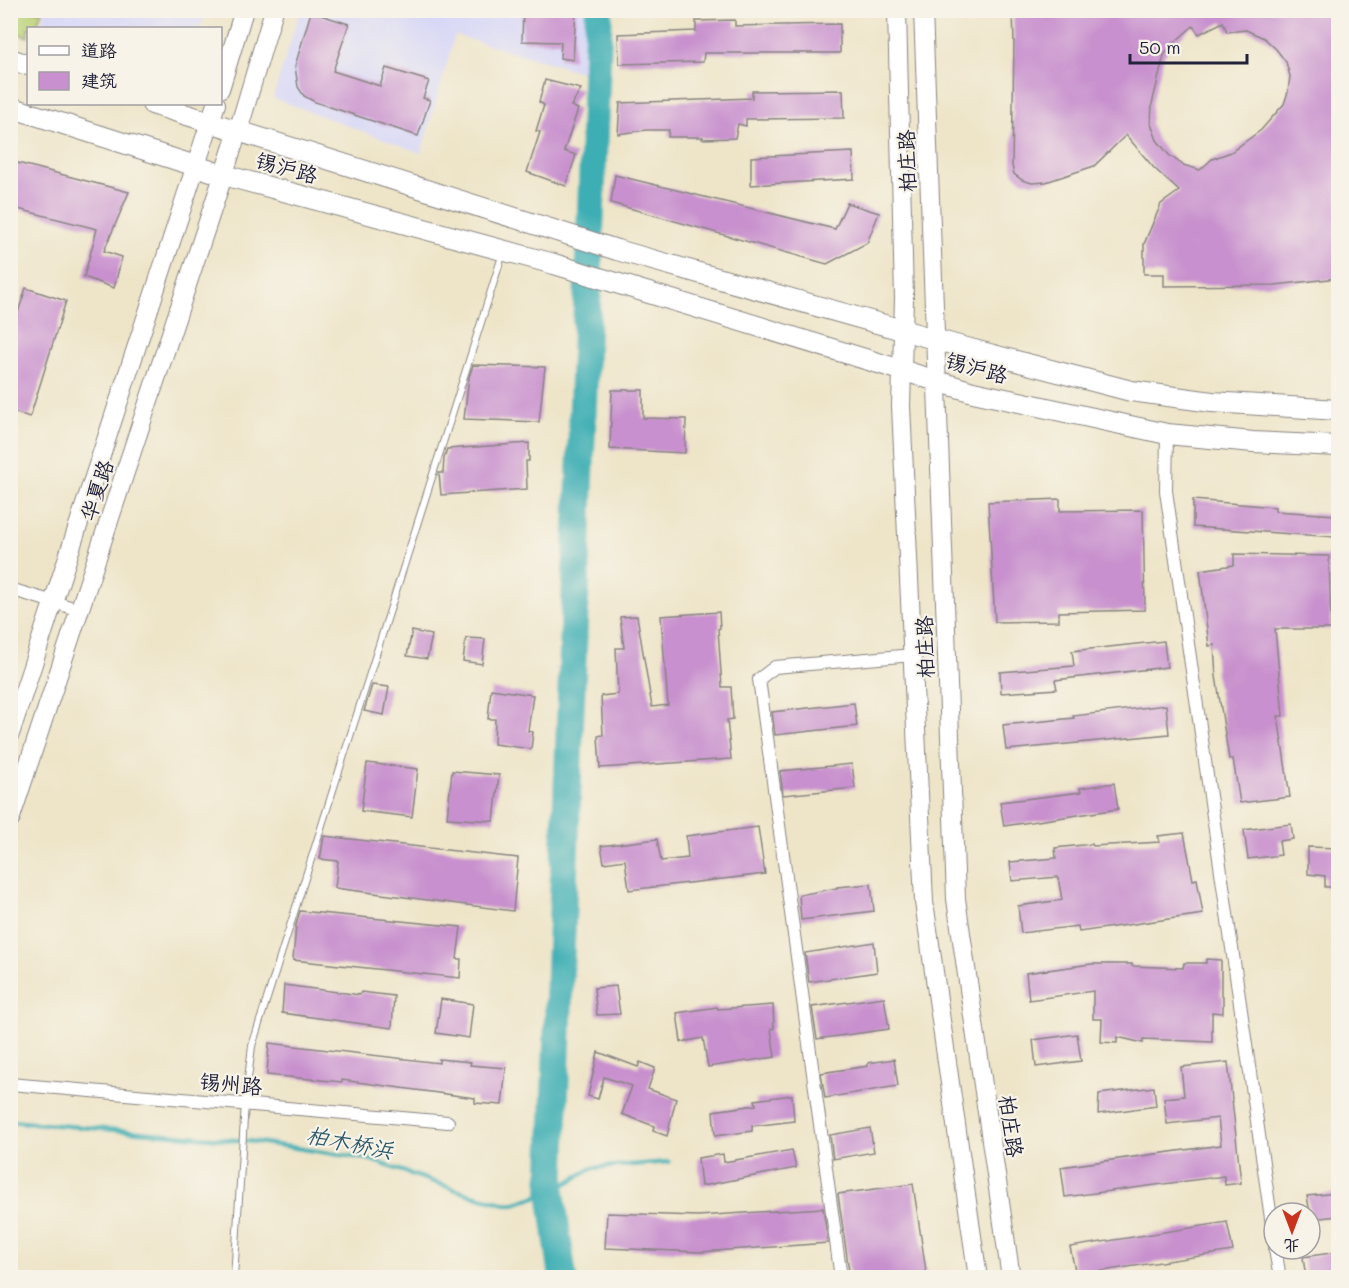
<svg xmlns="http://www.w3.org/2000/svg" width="1349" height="1288" viewBox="0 0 1349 1288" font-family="Mali,'LXGW WenKai TC',sans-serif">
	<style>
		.built { fill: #d7d7f8 }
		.green { fill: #bbd276; stroke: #6e7a58; stroke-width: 1.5 }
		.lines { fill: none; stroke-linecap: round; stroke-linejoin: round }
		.stream { stroke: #3caeb4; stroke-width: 4.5 }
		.river { stroke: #3caeb4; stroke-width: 28 }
		.building { fill: #c890ce; fill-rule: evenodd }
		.lane-casing { stroke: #888482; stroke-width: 8 }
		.street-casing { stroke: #888482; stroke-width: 14 }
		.secondary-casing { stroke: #888482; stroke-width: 20 }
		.primary-casing { stroke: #888482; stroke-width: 22 }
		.lane { stroke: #fff; stroke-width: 6 }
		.street { stroke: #fff; stroke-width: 12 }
		.secondary { stroke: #fff; stroke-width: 18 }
		.primary { stroke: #fff; stroke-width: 20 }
		.labels { text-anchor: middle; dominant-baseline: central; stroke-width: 4.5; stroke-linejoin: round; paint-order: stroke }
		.street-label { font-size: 21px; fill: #22223b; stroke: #f7f3e8 }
		.water-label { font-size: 22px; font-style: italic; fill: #2c5a6b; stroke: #f7f3e8 }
	</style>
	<rect width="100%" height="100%" fill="#f7f3e8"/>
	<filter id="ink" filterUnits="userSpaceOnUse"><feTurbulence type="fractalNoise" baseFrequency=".0167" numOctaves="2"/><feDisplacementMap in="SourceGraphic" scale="12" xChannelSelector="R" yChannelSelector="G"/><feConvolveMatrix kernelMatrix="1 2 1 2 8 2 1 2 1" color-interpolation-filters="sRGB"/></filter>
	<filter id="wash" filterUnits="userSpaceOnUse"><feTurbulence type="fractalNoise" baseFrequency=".008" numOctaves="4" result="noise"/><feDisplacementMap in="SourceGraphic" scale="24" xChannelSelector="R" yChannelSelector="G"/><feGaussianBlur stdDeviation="1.35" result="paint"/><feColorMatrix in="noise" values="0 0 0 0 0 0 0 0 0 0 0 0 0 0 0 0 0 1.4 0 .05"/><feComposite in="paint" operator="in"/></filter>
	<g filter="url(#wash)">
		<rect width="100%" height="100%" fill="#eee5c9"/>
		<!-- built -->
		<g class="built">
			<polygon points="45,11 45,10 206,11 200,28 50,28 41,25"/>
			<polygon points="300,11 589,11 584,73 455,35 421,153 273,98"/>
		</g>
		<!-- green -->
		<polygon class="green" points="11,10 42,11 36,28 28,28 28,37 11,31"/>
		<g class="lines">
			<!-- stream -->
			<polyline class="stream" points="10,1121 257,1142 368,1159 468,1194 510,1205 551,1192 593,1168 669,1162"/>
			<!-- river -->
			<polyline class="river" points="563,1278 551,1192 599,10"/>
		</g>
		<g id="blocks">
			<!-- building -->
			<g class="building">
				<polygon points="523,10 576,10 573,60 560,58 561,42 522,41"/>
				<path d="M 1013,10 L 1338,10 L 1338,278 L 1275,285 L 1164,286 L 1164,274 L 1144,274 L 1144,244 L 1161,204 L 1179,191 L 1154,168 L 1126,135 L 1094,166 L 1046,182 L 1032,183 L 1022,180 L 1014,174 L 1012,166 L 1014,44 ZM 1223,22 L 1227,32 L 1246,30 L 1264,38 L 1276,49 L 1286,62 L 1290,76 L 1288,92 L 1284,104 L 1261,130 L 1231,152 L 1212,159 L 1200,170 L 1183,165 L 1169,155 L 1157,140 L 1151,124 L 1152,104 L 1164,55 L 1175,42 L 1193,26 L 1199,34 Z"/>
				<polygon points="311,12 349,24 333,71 380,86 386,68 429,81 423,98 430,100 418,136 315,102 304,96 298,87 295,66"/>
				<polygon points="735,20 735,26 840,24 840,53 704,53 703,62 619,64 618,34 696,31 696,21"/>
				<polygon points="545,80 581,89 571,106 578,109 564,151 576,155 566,186 527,172 540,132 536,131 544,105 539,102"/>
				<polygon points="843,90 844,118 746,119 746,126 738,124 735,138 702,139 703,137 668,137 669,130 646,130 618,134 620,103 752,98 752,91"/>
				<polygon points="853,152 854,179 751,185 751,157"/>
				<polygon points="10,161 129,192 104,251 122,257 114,288 84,277 97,229 10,207"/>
				<polygon points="615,175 835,229 847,203 879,213 867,243 827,264 611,203"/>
				<polygon points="26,288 66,301 30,417 10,411 10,337"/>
				<polygon points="473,365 545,367 539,422 464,419 469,377"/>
				<polygon points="612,390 643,390 643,418 686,419 685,453 610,449"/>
				<polygon points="529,443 529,461 526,461 527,489 441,495 439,473 443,473 444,458 447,449"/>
				<polygon points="1060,499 1060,511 1143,510 1145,610 1059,612 1059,621 995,622 988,502"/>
				<polygon points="1193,500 1275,507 1275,511 1336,515 1336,537 1193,527"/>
				<polygon points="1234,554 1329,556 1331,629 1275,629 1283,716 1278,716 1290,797 1240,803 1233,759 1229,759 1216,676 1214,645 1209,646 1200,570 1234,565"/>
				<polygon points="719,612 720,628 718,629 722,687 731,687 733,719 727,720 731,759 600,768 598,736 603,735 601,696 618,694 616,648 624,648 620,617 637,616 652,707 668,705 661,616"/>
				<polygon points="412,631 432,635 427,659 407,656"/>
				<polygon points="466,638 485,639 482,664 463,661"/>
				<polygon points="1164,641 1167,667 1055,680 1057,689 1001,693 1000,672 1074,666 1072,651"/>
				<polygon points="372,685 389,687 384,715 364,711"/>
				<polygon points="491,689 533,695 528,731 533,732 531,749 494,744 495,719 488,719"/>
				<polygon points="854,703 857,726 775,735 772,712"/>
				<polygon points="1166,705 1169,734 1006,750 1003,725 1074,718 1073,716"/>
				<polygon points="367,763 418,769 412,817 361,811"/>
				<polygon points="852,764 855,788 783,795 780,771"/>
				<polygon points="452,771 499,775 494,821 447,818"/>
				<polygon points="1114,783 1118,809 1004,826 1000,802 1081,792 1080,788"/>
				<polygon points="1291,824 1293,839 1279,841 1281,855 1248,859 1244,830"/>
				<polygon points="758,827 765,874 629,890 625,860 604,863 601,846 657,839 661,861 688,858 686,836"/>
				<polygon points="1184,833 1193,880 1197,879 1203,914 1079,932 1078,926 1021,933 1018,906 1062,900 1058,877 1012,881 1010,862 1056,858 1055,848 1092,844 1093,846 1160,842 1158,836"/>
				<polygon points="324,836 518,858 513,911 335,888 338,861 320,859"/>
				<polygon points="1308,847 1338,848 1338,887 1325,887 1325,876 1308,874"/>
				<polygon points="871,884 874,911 801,920 799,895 837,888 837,887"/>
				<polygon points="300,911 461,927 457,959 461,959 460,978 293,960 296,925"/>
				<polygon points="874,942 877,972 809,982 805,953"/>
				<polygon points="1206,959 1221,960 1221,996 1223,996 1223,1013 1212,1012 1212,1042 1143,1039 1143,1043 1117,1037 1117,1043 1101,1042 1102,1019 1093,1019 1093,991 1029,1000 1026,973 1091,964 1132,964 1132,966 1183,968 1184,963 1206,963"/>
				<polygon points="284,985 360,995 361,992 394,996 392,1028 282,1013"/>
				<polygon points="616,986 620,1014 597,1015 594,988"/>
				<polygon points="884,997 889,1029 817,1039 812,1007"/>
				<polygon points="441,999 473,1004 469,1038 436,1033"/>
				<polygon points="773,1005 774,1028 771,1029 775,1057 708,1067 703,1038 681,1042 677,1013 717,1007 718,1009"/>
				<polygon points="1077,1034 1081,1061 1036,1067 1033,1040"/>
				<polygon points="269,1043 439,1063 439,1059 471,1062 470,1065 506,1068 502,1105 475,1103 475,1098 342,1080 342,1082 267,1075"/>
				<polygon points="598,1052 638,1067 640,1062 655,1068 648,1089 676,1099 667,1136 653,1131 654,1126 622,1114 632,1086 604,1077 598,1099 588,1096"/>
				<polygon points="894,1059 898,1086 825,1098 821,1073 868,1066 868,1063"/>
				<polygon points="1228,1062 1241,1183 1225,1185 1224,1176 1065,1197 1061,1167 1221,1145 1218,1118 1167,1124 1164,1098 1184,1096 1181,1067"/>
				<polygon points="1154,1087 1156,1106 1098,1114 1099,1094"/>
				<polygon points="792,1095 794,1121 752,1126 752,1131 715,1136 713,1111 756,1105 755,1100"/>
				<polygon points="870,1128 874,1152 833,1159 830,1135"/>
				<polygon points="792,1150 796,1168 701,1186 698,1158 723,1154 724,1162"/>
				<polygon points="913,1184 927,1278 850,1278 838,1194"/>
				<polygon points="1338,1193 1338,1216 1311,1219 1307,1196"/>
				<polygon points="823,1208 828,1243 700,1252 605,1248 607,1213 698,1216"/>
				<polygon points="1227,1222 1233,1251 1076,1275 1070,1247"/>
				<polygon points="1338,1252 1338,1275 1306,1278 1303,1257"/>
			</g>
		</g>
	</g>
	<g filter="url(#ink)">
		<use href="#blocks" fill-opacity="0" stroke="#888482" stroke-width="1.5"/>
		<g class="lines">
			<!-- lane casing -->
			<g class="lane-casing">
				<polyline id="lane" points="234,1278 245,1103 252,1046 503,253"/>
			</g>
			<!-- street casing -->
			<g class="street-casing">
				<g id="street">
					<polyline points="1167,434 1166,491 1274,1239"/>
					<polyline points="10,589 80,610"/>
					<polyline points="10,1084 448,1122"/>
					<polyline points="1275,1249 1280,1278"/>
					<polyline points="841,1278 759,679 775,667 913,655"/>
				</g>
			</g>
			<!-- secondary casing -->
			<g class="secondary-casing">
				<g id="secondary">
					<polyline points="897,10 904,298 901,406 924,902 978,1278"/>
					<polyline points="923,10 956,899 1011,1278"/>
					<polyline points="220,89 244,10"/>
					<polyline points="10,734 216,104"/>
					<polyline points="10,820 238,131 274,10"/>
				</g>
			</g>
			<!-- primary casing -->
			<g class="primary-casing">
				<g id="primary">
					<polyline points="10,59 28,65"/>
					<polyline points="152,104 617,250 959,346 1131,391 1212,402 1338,410"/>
					<polyline points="10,107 224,175 554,264 973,392 1167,434 1253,442 1338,446"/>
				</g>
			</g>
			<!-- lane -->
			<use href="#lane" class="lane"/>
			<!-- street -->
			<use href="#street" class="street"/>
			<!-- secondary -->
			<use href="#secondary" class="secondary"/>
			<!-- primary -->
			<use href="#primary" class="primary"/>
		</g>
	</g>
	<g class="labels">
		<!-- street labels -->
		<g class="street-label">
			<text transform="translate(906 161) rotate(-92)">柏庄路</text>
			<text transform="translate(287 167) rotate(15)">锡沪路</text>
			<text transform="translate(977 367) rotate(15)">锡沪路</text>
			<text transform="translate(96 490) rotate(-72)">华夏路</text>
			<text transform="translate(924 647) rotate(-92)">柏庄路</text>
			<text transform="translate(231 1083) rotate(5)">锡州路</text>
			<text transform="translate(1012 1126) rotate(82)">柏庄路</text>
		</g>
		<!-- water labels -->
		<g class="water-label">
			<text transform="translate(350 1142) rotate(11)">柏木桥浜</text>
		</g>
	</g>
	<!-- margin -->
	<rect width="1349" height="1288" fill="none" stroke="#f7f3e8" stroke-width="36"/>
	<!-- legend -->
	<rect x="27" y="27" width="195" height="78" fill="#f7f3e8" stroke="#a29fa3" stroke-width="1.5"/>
	<rect x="39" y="46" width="30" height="9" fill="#ffffff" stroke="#a29fa3" stroke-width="1.5"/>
	<text x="81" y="57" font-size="18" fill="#22223b">道路</text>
	<rect x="39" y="72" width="30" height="18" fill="#c890ce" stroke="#a29fa3" stroke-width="1.5"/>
	<text x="81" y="87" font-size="18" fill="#22223b">建筑</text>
	<!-- north arrow -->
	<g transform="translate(1292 1231) rotate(180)"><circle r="28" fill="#f7f3e8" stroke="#a29fa3" stroke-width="1.5"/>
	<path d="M0-4.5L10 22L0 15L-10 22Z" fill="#c8321e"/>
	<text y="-9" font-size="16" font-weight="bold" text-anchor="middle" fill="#22223b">北</text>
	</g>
	<!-- scale -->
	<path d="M1130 54v9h117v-9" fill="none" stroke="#22223b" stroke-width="3"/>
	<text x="1139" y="54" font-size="18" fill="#22223b" stroke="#f7f3e8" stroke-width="4.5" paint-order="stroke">50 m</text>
</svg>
